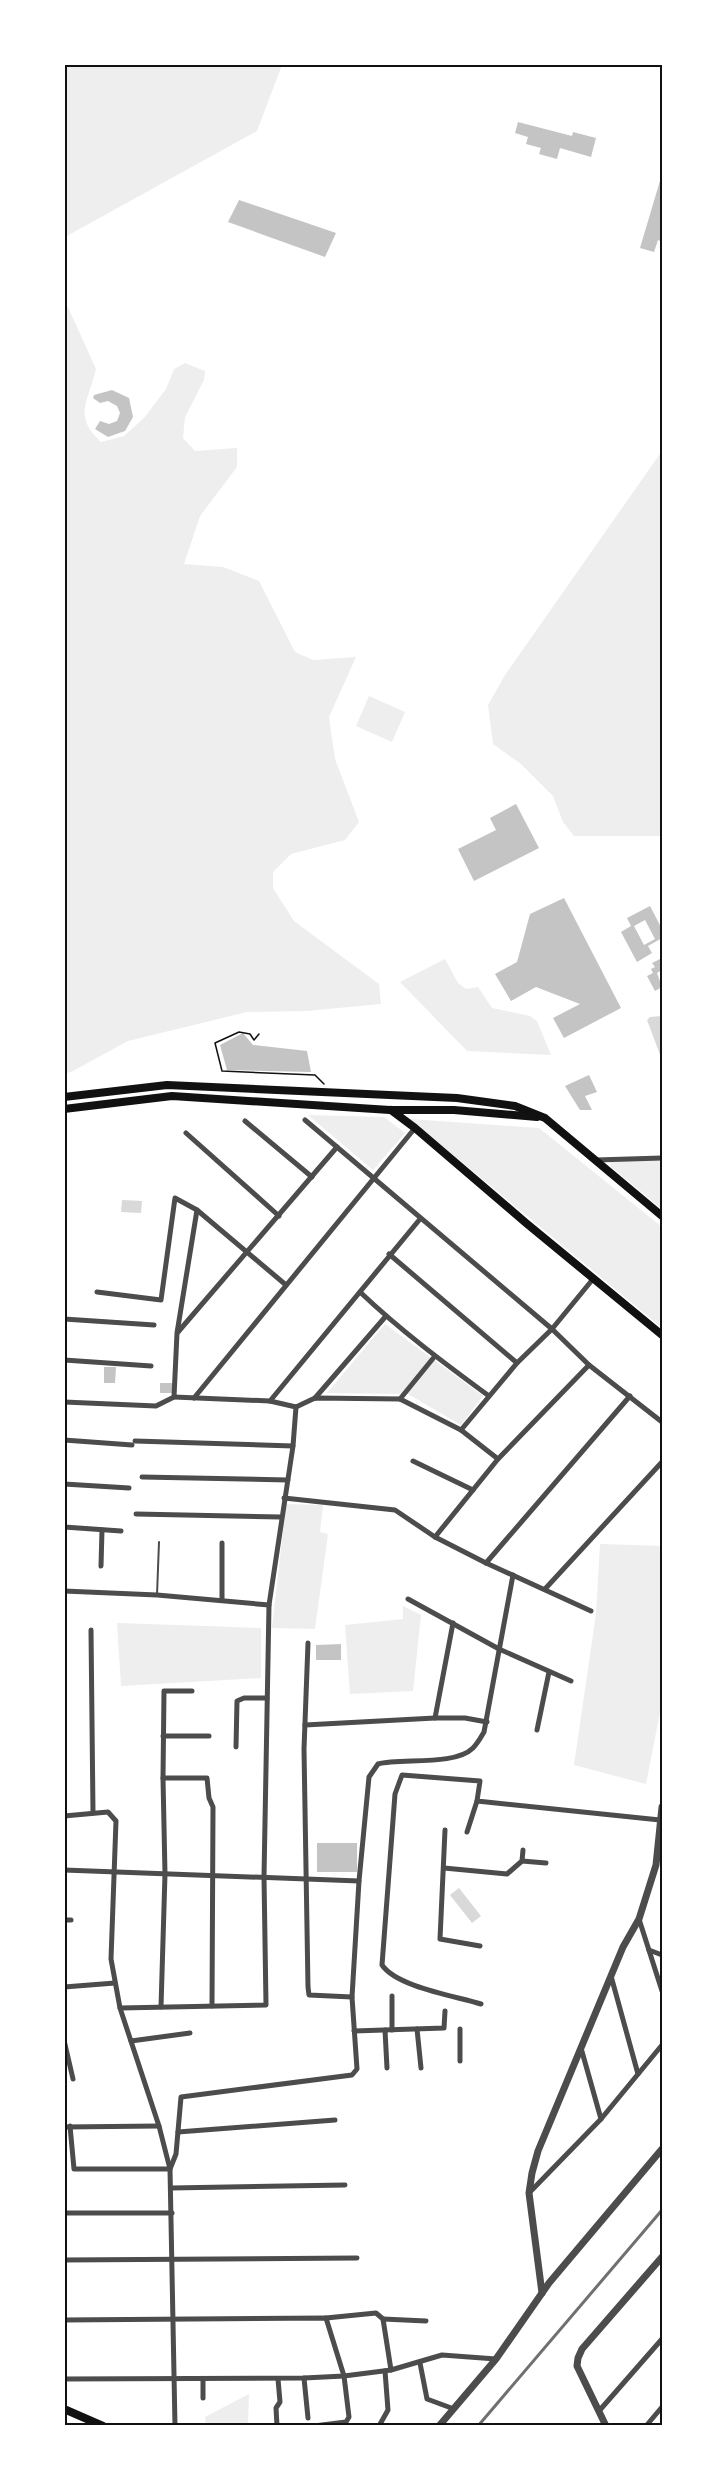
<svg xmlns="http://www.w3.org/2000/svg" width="727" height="2490" viewBox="0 0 727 2490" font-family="Barlow,sans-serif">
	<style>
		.green { fill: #eee }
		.water { fill: #d9d9d9 }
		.building { fill: #c4c4c4; fill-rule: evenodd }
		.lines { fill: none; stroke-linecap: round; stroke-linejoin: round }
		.path { stroke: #111; stroke-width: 1.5 }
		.service { stroke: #4c4c4c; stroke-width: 2 }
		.minor { stroke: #4c4c4c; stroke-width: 5 }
		.tertiary { stroke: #4c4c4c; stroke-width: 7 }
		.secondary { stroke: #111; stroke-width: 8 }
		.rail { stroke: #707070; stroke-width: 3 }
		.neatline { fill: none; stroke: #111; stroke-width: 2 }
	</style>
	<rect width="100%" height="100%" fill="#fff"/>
	<!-- green -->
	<g class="green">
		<polygon points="65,64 282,64 282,65 257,131 65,237"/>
		<path d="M 65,307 L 68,307 L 96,369 C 89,400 72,416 101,442 L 124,436 L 144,418 L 166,389 L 174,369 L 185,363 L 205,371 L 204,380 L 185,417 L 183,438 L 195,451 L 237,448 L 237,467 L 200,516 L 184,564 L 223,567 L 259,581 L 295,652 L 313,660 L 356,657 L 329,717 L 335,759 L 359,822 L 345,840 L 291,854 L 273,872 L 273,888 L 294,921 L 379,984 L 381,1004 L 307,1011 L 247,1012 L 128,1041 L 71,1072 L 65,1073 Z"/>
		<polygon points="662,451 662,836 574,836 563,822 553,796 521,764 493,744 488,705 505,675"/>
		<polygon points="369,696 405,712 392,742 356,726"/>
		<polygon points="445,959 458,983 466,989 478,987 492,1008 530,1016 537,1021 551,1055 467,1051 400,982"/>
		<polygon points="308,1115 384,1117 405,1133 373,1170"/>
		<polygon points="410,1119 539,1128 662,1227 662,1328"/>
		<polygon points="662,1160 662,1209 611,1167 610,1161"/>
		<polygon points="385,1324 483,1396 461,1425 408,1394 327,1393"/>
		<polygon points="286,1504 323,1505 320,1532 328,1534 315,1629 272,1628"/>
		<polygon points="600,1544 662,1546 662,1702 646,1784 574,1765 596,1614"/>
		<polygon points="403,1606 421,1615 413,1691 350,1694 345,1625 403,1619"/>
		<polygon points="117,1623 261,1628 261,1678 121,1686"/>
		<polygon points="249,2394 248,2425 206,2425 205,2417"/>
	</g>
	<!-- water -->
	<g class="water">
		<polygon points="662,1016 660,1030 662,1060 647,1020 650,1017"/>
		<polygon points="122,1200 142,1201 141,1213 121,1212"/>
		<polygon points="459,1888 481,1916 472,1923 450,1895"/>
	</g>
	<!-- building -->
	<g class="building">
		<polygon points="518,122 572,136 573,132 596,138 591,157 560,148 557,159 539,154 541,148 526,144 528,137 515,133"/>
		<polygon points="662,174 662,242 658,240 654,252 640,248"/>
		<polygon points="239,200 336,233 325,257 228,222"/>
		<polygon points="112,390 129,398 133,417 125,431 108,437 95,429 100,421 109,424 117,421 120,413 117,406 108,401 100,403 93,398 94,395"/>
		<polygon points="516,804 539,848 474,881 458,849 496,830 490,818"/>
		<polygon points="564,898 621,1008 564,1038 553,1018 580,1004 536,987 511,1001 495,974 517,962 530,914"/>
		<path d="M 650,906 L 662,929 L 662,938 L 648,946 L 652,953 L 637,962 L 621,932 L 631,926 L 627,918 ZM 645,920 L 655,939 L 644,945 L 634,926 Z"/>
		<polygon points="662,958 662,970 657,973 662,987 655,991 647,976 653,973 651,969 655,967 652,963"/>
		<polygon points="243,1033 253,1045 307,1051 311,1072 227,1070 220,1045"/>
		<polygon points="589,1075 597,1092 585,1096 592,1110 580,1110 565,1086"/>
		<polygon points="104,1367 116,1367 115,1383 104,1383"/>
		<rect x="160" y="1383" width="12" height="10"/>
		<polygon points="341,1644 341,1660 316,1660 316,1645"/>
		<rect x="317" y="1843" width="40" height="29"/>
	</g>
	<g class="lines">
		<!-- path -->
		<polyline class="path" points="259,1034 254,1040 250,1034 239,1032 215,1043 222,1071 315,1075 324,1084"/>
		<!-- service -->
		<polyline class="service" points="157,1595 159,1542"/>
		<!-- minor -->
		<g class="minor">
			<polyline points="305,1120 552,1329 589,1365 662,1422"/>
			<polyline points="245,1121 312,1177"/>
			<polyline points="186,1133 279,1216"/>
			<polyline points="596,1160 662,1158"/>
			<polyline points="389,1254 517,1363"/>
			<polyline points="97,1292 161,1300 175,1198 197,1210 286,1285"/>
			<path d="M 360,1292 C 400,1330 444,1363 489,1396"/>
			<polyline points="64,1319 154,1325"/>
			<polyline points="178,1332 337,1147"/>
			<polyline points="64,1360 151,1366"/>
			<polyline points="174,1397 270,1401 296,1407 315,1398 400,1399 461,1430 498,1459"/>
			<polyline points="194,1398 415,1128"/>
			<polyline points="315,1398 386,1316"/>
			<polyline points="400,1399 435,1356"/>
			<polyline points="270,1401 420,1219"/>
			<polyline points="64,1402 156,1406 174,1397 177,1333 197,1210"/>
			<polyline points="461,1430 517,1363 552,1329 593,1279"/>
			<polyline points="64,1440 132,1445"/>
			<polyline points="135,1441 293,1446"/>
			<polyline points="413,1461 473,1490"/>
			<polyline points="142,1477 288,1480"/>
			<polyline points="64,1484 129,1488"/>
			<polyline points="284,1498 395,1510 435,1537 486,1563 591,1611"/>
			<polyline points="136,1514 281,1517"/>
			<polyline points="64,1527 121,1531"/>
			<polyline points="435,1537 498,1459 589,1365"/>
			<polyline points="486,1563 630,1396"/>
			<polyline points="101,1566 102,1530"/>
			<polyline points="545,1589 662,1462"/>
			<polyline points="64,1591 157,1595 269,1605"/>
			<polyline points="408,1599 499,1649 571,1681"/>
			<polyline points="222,1600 222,1543"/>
			<polyline points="91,1630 93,1813"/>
			<path d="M 308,1643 L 304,1749 L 308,1987 L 309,1995 L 352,1997 L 359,1881 L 369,1777 L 378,1764 C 402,1758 455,1766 473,1748 C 478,1743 481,1737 484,1732 L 513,1575"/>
			<polyline points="435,1718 453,1623"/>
			<polyline points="305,1725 435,1718 465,1718 487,1722"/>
			<polyline points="537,1730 549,1672"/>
			<polyline points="163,1736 209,1736"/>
			<polyline points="236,1747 237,1701 244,1698 267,1698"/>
			<polyline points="163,1778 207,1778 209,1798 213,1807 212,2006"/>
			<polyline points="64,1816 108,1812 116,1821 111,1959 120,2008 159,2126 170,2169 175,2426"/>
			<polyline points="445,1830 440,1939 480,1946"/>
			<polyline points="467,1832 477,1801"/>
			<polyline points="522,1861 546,1863"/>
			<polyline points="444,1868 507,1874 522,1861 523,1850"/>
			<polyline points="64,1870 359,1881"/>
			<polyline points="639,1919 662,1991"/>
			<polyline points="64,1920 71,1920"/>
			<polyline points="649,1950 662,1955"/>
			<polyline points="611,1976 638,2074"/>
			<polyline points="64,1987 115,1983"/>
			<polyline points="392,1996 392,2030"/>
			<path d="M 481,2004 C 455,1996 397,1987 382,1965 L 395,1794 L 402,1775 L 480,1781 L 477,1801 L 660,1820"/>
			<polyline points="161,2007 165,1874 163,1778 164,1691 192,1691"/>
			<polyline points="120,2008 266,2005 264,1877 269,1605 293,1446 296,1407"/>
			<polyline points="417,2029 421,2068"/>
			<polyline points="460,2029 460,2061"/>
			<polyline points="385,2030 387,2068"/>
			<polyline points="354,2031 444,2028 445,2011"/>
			<polyline points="64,2040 73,2079"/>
			<polyline points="131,2041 190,2033"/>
			<polyline points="581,2048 601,2119"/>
			<polyline points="70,2126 74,2169 170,2169 176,2154 181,2097 352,2075 357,2069 352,1997"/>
			<polyline points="64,2127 159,2126"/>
			<polyline points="178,2132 335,2120"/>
			<polyline points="171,2188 345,2185"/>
			<polyline points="529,2193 601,2119 662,2045"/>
			<polyline points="64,2213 172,2213"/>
			<polyline points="64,2260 357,2258"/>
			<polyline points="326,2318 376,2313 383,2319 391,2370"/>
			<polyline points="383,2319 426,2321"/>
			<polyline points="64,2320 326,2318 344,2376 349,2417 346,2422 314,2426"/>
			<polyline points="420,2363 427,2399 454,2409"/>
			<polyline points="304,2378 308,2418"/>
			<polyline points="64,2379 304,2378 344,2376 391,2370 442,2355 496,2359"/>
			<polyline points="203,2379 203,2398"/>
			<polyline points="599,2411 662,2339"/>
			<polyline points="277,2426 276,2408 280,2402 278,2379"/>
			<polyline points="379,2426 388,2410 385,2371"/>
			<polyline points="646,2426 662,2407"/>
		</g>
		<!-- tertiary -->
		<g class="tertiary">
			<polyline points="542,2293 529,2193 532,2173 538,2151 623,1947 639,1919 656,1865 662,1807"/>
			<polyline points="439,2426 496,2359 549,2283 662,2149"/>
			<polyline points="606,2426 577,2366 578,2358 582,2349 662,2257"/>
		</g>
		<!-- secondary -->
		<g class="secondary">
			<polyline points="64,1097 167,1085 457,1098 515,1106 545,1118 662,1216"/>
			<polyline points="64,1109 172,1096 390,1110 454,1110 537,1117"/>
			<polyline points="391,1110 415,1128 526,1223 662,1335"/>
			<polyline points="64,2409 103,2426"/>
		</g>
		<!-- rail -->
		<polyline class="rail" points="478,2426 662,2210"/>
	</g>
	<!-- border -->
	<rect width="727" height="2490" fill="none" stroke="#ffffff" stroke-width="132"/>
	<rect x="66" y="66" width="595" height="2358" class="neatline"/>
</svg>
